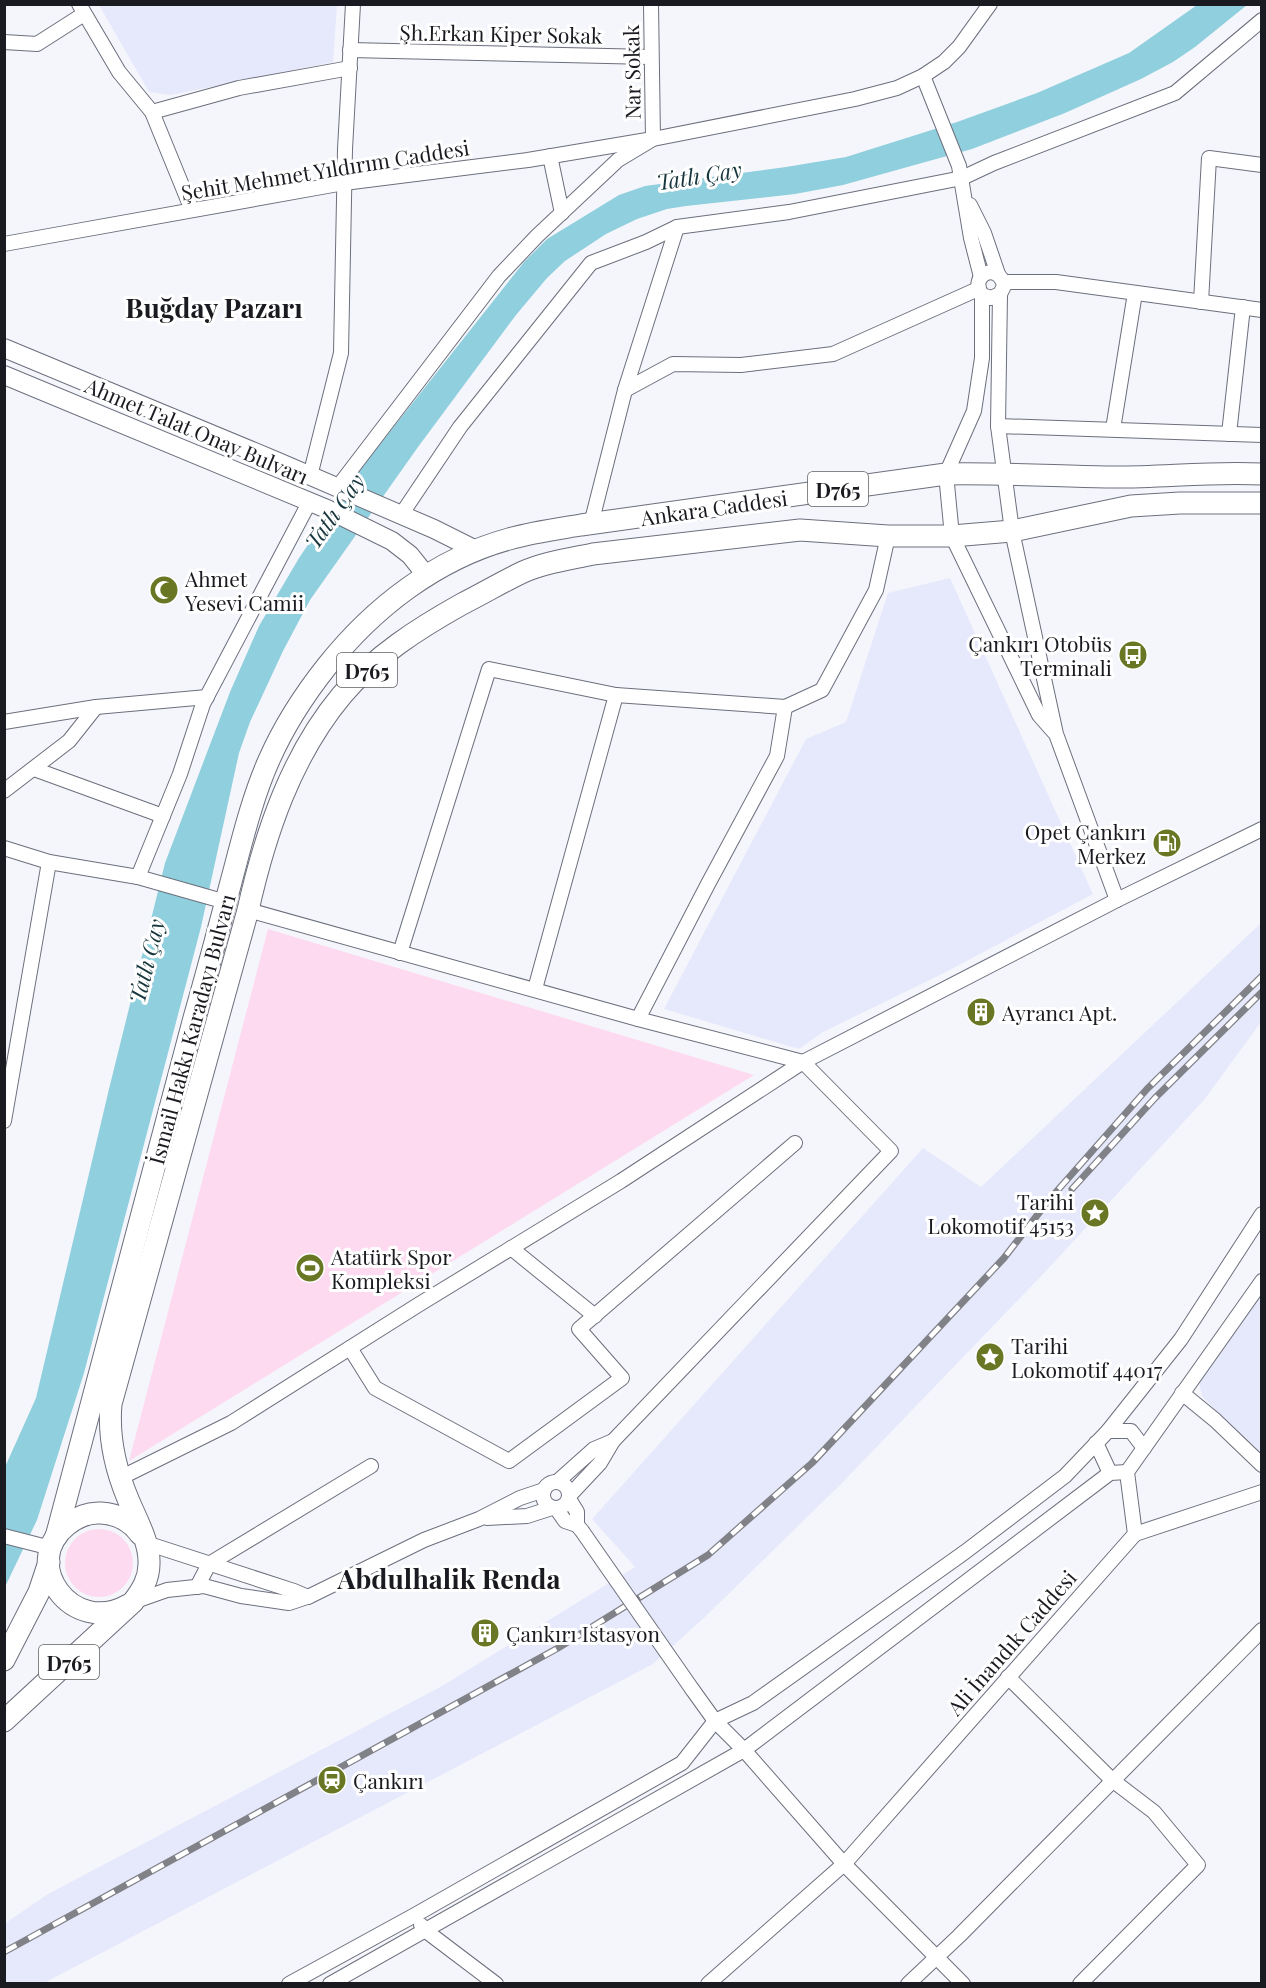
<svg xmlns="http://www.w3.org/2000/svg" width="1266" height="1988" viewBox="0 0 1266 1988" font-family="'Playfair Display',serif">
	<style>
		.built { fill: #e6e9fb }
		.green { fill: #fddaf0 }
		.water { fill: #90cfdd }
		.lines { fill: none; stroke-linecap: round; stroke-linejoin: round }
		.minor-casing { stroke: #6c6f7c; stroke-width: 16 }
		.major-casing { stroke: #6c6f7c; stroke-width: 20 }
		.highway-casing { stroke: #6c6f7c; stroke-width: 23 }
		.minor { stroke: #fff; stroke-width: 14 }
		.major { stroke: #fff; stroke-width: 18 }
		.highway { stroke: #fff; stroke-width: 21 }
		.rail-casing { stroke: #818288; stroke-width: 7 }
		.rail { stroke: #fff; stroke-width: 4.5; stroke-dasharray: 14; stroke-linecap: butt }
		.minor-bridge-casing { stroke: #6c6f7c; stroke-width: 16; stroke-linecap: butt }
		.minor-bridge { stroke: #fff; stroke-width: 14 }
		.labels { text-anchor: middle; dominant-baseline: central; stroke-width: 6; stroke-linejoin: round; paint-order: stroke }
		.shield { fill: #fff; stroke: #5f5f63; stroke-width: 1.5 }
		.shield-label { font-size: 20px; font-weight: bold; fill: #1a1b20 }
		.street-label { font-size: 21px; fill: #1a1b20; stroke: #fff }
		.poi-label { font-size: 21px; fill: #1a1b20; stroke: #fff; text-anchor: start }
		.water-label { font-size: 22px; font-style: italic; fill: #17363d; stroke: #fff }
		.district-label { font-size: 27px; font-weight: bold; fill: #1a1b20; stroke: #fff }
	</style>
	<rect width="100%" height="100%" fill="#f5f6fc"/>
	<!-- built -->
	<g class="built">
		<polygon points="99,5 337,5 333,62 171,95 149,92"/>
		<polygon points="950,578 1093,894 944,973 823,1032 799,1049 664,1009 806,739 846,722 888,593"/>
		<polygon points="1261,923 1261,1022 1204,1100 1045,1272 841,1484 706,1616 653,1664 44,1983 5,1983 4,1924 48,1894 442,1686 635,1567 592,1519 923,1148 981,1187"/>
		<polygon points="1261,1296 1261,1455 1253,1449 1202,1396 1199,1383"/>
	</g>
	<!-- green -->
	<g class="green">
		<polygon points="268,929 754,1075 129,1461"/>
		<circle cx="99" cy="1563" r="34"/>
	</g>
	<!-- water -->
	<polygon class="water" points="1197,5 1247,5 1195,47 1173,62 1141,79 1065,113 972,149 843,185 795,194 686,206 667,209 637,219 606,234 565,261 547,278 516,315 418,447 310,600 283,651 250,722 239,753 201,927 84,1373 37,1520 5,1587 5,1467 36,1398 109,1089 165,863 230,692 259,626 299,558 351,481 524,262 547,239 619,195 645,186 786,167 846,157 957,122 1037,93 1129,53"/>
	<g class="lines">
		<!-- minor casing -->
		<g class="minor-casing">
			<g id="minor">
				<polyline points="79,4 119,72 152,112 192,210"/>
				<polyline points="4,42 37,44 84,14"/>
				<polyline points="350,50 651,57"/>
				<polyline points="923,76 959,166 971,238 981,277"/>
				<polyline points="152,112 239,88 350,68"/>
				<polyline points="550,156 562,213"/>
				<polyline points="970,205 984,233 998,274"/>
				<polyline points="4,244 344,183 528,160 653,139 651,4"/>
				<polyline points="1004,282 1056,282 1262,310"/>
				<polyline points="1000,294 998,426 1012,531 1056,734 1117,900"/>
				<path d="M 982,295 L 991,298 L 1000,294 L 1004,286 C 999,261 968,274 982,295 L 982,358 L 974,411 L 946,474 L 952,536 L 1039,715 L 1054,732"/>
				<polyline points="1201,302 1209,158 1262,165"/>
				<polyline points="625,390 673,364 741,365 833,354 978,289"/>
				<polyline points="998,426 1262,435"/>
				<polyline points="1113,429 1135,293"/>
				<polyline points="1229,434 1243,307"/>
				<polyline points="310,476 341,353 345,149 353,4"/>
				<polyline points="337,488 499,276 537,236 618,160 653,139 855,99 897,88 923,76 944,62 959,47 990,4"/>
				<polyline points="401,515 460,427 591,263 646,242 677,227 789,212 962,178 994,163 1175,93 1262,20"/>
				<polyline points="591,524 625,390 677,227"/>
				<polyline points="4,722 96,707 207,697"/>
				<polyline points="34,769 163,816"/>
				<polyline points="4,791 69,741 96,707"/>
				<polyline points="4,848 49,862 138,877 226,902"/>
				<polyline points="138,877 180,774 203,704 310,501"/>
				<polyline points="248,910 638,1019 803,1062 891,1151 613,1441 600,1463 570,1495"/>
				<polyline points="400,953 489,669 616,695 785,707 822,690 876,590 888,536"/>
				<polyline points="535,989 616,695"/>
				<polyline points="638,1019 708,884 777,756 785,707"/>
				<polyline points="4,1121 49,862"/>
				<polyline points="511,1248 595,1316"/>
				<polyline points="350,1348 375,1388 509,1461 622,1378 579,1329 795,1143"/>
				<polyline points="1182,1393 1215,1420 1262,1465"/>
				<polyline points="1108,1431 1131,1431 1144,1448"/>
				<polyline points="1096,1443 1110,1473"/>
				<polyline points="120,1478 231,1423 418,1305 621,1181 803,1062 1117,900 1262,829"/>
				<polyline points="557,1482 594,1449 613,1441"/>
				<circle cx="556" cy="1495" r="13"/>
				<polyline points="569,1499 577,1512 577,1525"/>
				<polyline points="556,1508 565,1521 577,1525 582,1531"/>
				<polyline points="487,1518 527,1516 552,1508"/>
				<polyline points="1135,1534 1262,1492"/>
				<polyline points="4,1536 51,1548"/>
				<polyline points="146,1543 294,1591 308,1597"/>
				<polyline points="197,1587 209,1564 371,1466"/>
				<polyline points="133,1602 167,1590 204,1586 241,1596 289,1603 310,1596 424,1540 479,1519 520,1498 544,1490"/>
				<polyline points="1008,1677 1112,1780 1154,1812 1198,1865 1080,1984"/>
				<polyline points="692,1689 715,1721 744,1750 844,1864 963,1984"/>
				<polyline points="421,1925 426,1931 496,1984"/>
				<polyline points="289,1984 415,1915 682,1763 715,1721 753,1703 965,1552 1065,1476 1108,1431 1181,1339 1262,1214"/>
				<polyline points="330,1984 744,1750 1110,1473 1127,1472"/>
				<polyline points="708,1984 844,1864 1135,1534 1127,1472 1262,1281"/>
				<polyline points="908,1984 959,1936 1262,1630"/>
			</g>
		</g>
		<!-- major casing -->
		<g class="major-casing">
			<g id="major">
				<polyline points="4,348 276,461 434,529 476,550"/>
				<polyline points="4,375 327,509 392,541 410,555 426,575"/>
			</g>
		</g>
		<!-- highway casing -->
		<g class="highway-casing">
			<g id="highway">
				<path d="M 56,1537 C 103,1364 147,1191 194,1018 C 207,973 219,927 231,882 C 242,841 252,798 269,760 C 284,726 304,695 327,666 C 373,608 436,559 509,539 C 533,532 557,529 581,525 L 946,474 C 1000,473 1053,476 1106,477 C 1158,478 1210,471 1262,474"/>
				<path d="M 128,1605 C 72,1637 19,1563 67,1525 C 77,1517 88,1512 101,1513 C 117,1514 131,1521 140,1534"/>
				<polyline points="4,1660 39,1592 49,1562"/>
				<path d="M 4,1721 L 133,1602 C 142,1590 149,1579 149,1564 C 150,1542 136,1519 128,1499 C 115,1468 108,1438 111,1404 L 248,910 C 265,834 291,756 342,695 C 375,656 419,628 462,604 C 482,594 502,582 523,572 C 545,562 570,559 593,554 L 800,530 L 888,536 L 952,536 L 1012,531 L 1131,506 L 1180,503 L 1262,503"/>
			</g>
		</g>
		<!-- minor -->
		<use href="#minor" class="minor"/>
		<!-- major -->
		<use href="#major" class="major"/>
		<!-- highway -->
		<use href="#highway" class="highway"/>
		<!-- rail casing -->
		<g class="rail-casing">
			<g id="rail">
				<polyline points="1072,1189 1155,1098 1262,992"/>
				<polyline points="4,1952 558,1648 708,1555 812,1463 1004,1258 1049,1200 1147,1089 1262,976"/>
			</g>
		</g>
		<!-- rail -->
		<use href="#rail" class="rail"/>
		<!-- minor-bridge casing -->
		<g class="minor-bridge-casing">
			<polyline id="minor-bridge" points="582,1531 692,1689"/>
		</g>
		<!-- minor-bridge -->
		<use href="#minor-bridge" class="minor-bridge"/>
	</g>
	<!-- icons -->
	<defs>
		<g id="mosque-disc" transform="scale(1.5)"><circle r="9.5" fill="#697724" stroke="#fff"/><path d="M3.5-4.9A6 6 0 1 0 3.5 4.9A5 5 0 1 1 3.5-4.9Z" fill="#fff"/></g>
		<g id="bus-disc" transform="scale(1.5)"><circle r="9.5" fill="#697724" stroke="#fff"/><path d="M-5-6H5V4H4V6H2V4H-2V6H-4V4H-5ZM-3.5-4V0h7V-4ZM-3.5 1.2v1.5H-2V1.2ZM2 1.2v1.5H3.5V1.2Z" fill="#fff"/></g>
		<g id="fuel-disc" transform="scale(1.5)"><circle r="9.5" fill="#697724" stroke="#fff"/><path d="M-5.5-6h7V0h2V4h1.3V-2.5L3-4.5l.8-.8L6-3V5H2.5V1h-1V6h-7ZM-4.2-4.7v3.2H.2V-4.7Z" fill="#fff"/></g>
		<g id="building-disc" transform="scale(1.5)"><circle r="9.5" fill="#697724" stroke="#fff"/><path d="M-4-6H4V6H1V3H-1V6H-4ZM-2.5-4.3h1.7v1.8h-1.7ZM.8-4.3h1.7v1.8H.8ZM-2.5-1h1.7V.8h-1.7ZM.8-1h1.7V.8H.8Z" fill="#fff"/></g>
		<g id="sight-disc" transform="scale(1.5)"><circle r="9.5" fill="#697724" stroke="#fff"/><path d="M0-6L1.8-2.2L6-1.7L2.9 1.2L3.7 5.4L0 3.3L-3.7 5.4L-2.9 1.2L-6-1.7L-1.8-2.2Z" fill="#fff"/></g>
		<g id="stadium-disc" transform="scale(1.5)"><circle r="9.5" fill="#697724" stroke="#fff"/><path d="M0-5a6.5 5 0 1 0 0 10a6.5 5 0 1 0 0-10ZM-3.5-1.8h7v3.6h-7Z" fill="#fff"/></g>
		<g id="station-disc" transform="scale(1.5)"><circle r="9.5" fill="#697724" stroke="#fff"/><path d="M-3-6H3Q5-6 5-4V2Q5 4 3 4L4.5 6H3L1.5 4h-3L-3 6H-4.5L-3 4Q-5 4-5 2V-4Q-5-6-3-6ZM-3.5-4v3h7v-3ZM-3.5 1v1.5H-2V1ZM2 1v1.5H3.5V1Z" fill="#fff"/></g>
	</defs>
	<g fill-rule="evenodd">
		<use href="#mosque-disc" x="164" y="590"/>
		<use href="#bus-disc" x="1133" y="655"/>
		<use href="#fuel-disc" x="1167" y="843"/>
		<use href="#building-disc" x="981" y="1012"/>
		<use href="#sight-disc" x="1095" y="1213"/>
		<use href="#stadium-disc" x="310" y="1268"/>
		<use href="#sight-disc" x="990" y="1357"/>
		<use href="#building-disc" x="485" y="1633"/>
		<use href="#station-disc" x="332" y="1780"/>
	</g>
	<g class="labels">
		<!-- shield labels -->
		<g class="shield">
			<rect x="808" y="472" width="60" height="34" rx="4.5"/>
			<rect x="337" y="653" width="60" height="34" rx="4.5"/>
			<rect x="39" y="1645" width="60" height="34" rx="4.5"/>
		</g>
		<g class="shield-label">
			<text x="838" y="489">D765</text>
			<text x="367" y="670">D765</text>
			<text x="69" y="1662">D765</text>
		</g>
		<!-- street labels -->
		<g class="street-label">
			<text transform="translate(501 33) rotate(1)">Şh.Erkan Kiper Sokak</text>
			<text transform="translate(631 72) rotate(-91)">Nar Sokak</text>
			<text transform="translate(325 169) rotate(-9)">Şehit Mehmet Yıldırım Caddesi</text>
			<text transform="translate(197 430) rotate(23)">Ahmet Talat Onay Bulvarı</text>
			<text transform="translate(714 507) rotate(-8)">Ankara Caddesi</text>
			<text transform="translate(191 1029) rotate(-75)">İsmail Hakkı Karadayı Bulvarı</text>
			<text transform="translate(1011 1642) rotate(-49)">Ali İnandık Caddesi</text>
		</g>
		<!-- poi labels -->
		<g class="poi-label">
			<text x="185" y="578">Ahmet<tspan x="185" dy="24">Yesevi Camii</tspan></text>
			<text x="1112" y="643" text-anchor="end">Çankırı Otobüs<tspan x="1112" dy="24">Terminali</tspan></text>
			<text x="1146" y="831" text-anchor="end">Opet Çankırı<tspan x="1146" dy="24">Merkez</tspan></text>
			<text x="1002" y="1012">Ayrancı Apt.</text>
			<text x="1074" y="1201" text-anchor="end">Tarihi<tspan x="1074" dy="24">Lokomotif 45153</tspan></text>
			<text x="331" y="1256">Atatürk Spor<tspan x="331" dy="24">Kompleksi</tspan></text>
			<text x="1011" y="1345">Tarihi<tspan x="1011" dy="24">Lokomotif 44017</tspan></text>
			<text x="506" y="1633">Çankırı Istasyon</text>
			<text x="353" y="1780">Çankırı</text>
		</g>
		<!-- water labels -->
		<g class="water-label">
			<text transform="translate(699 175) rotate(-9)">Tatlı Çay</text>
			<text transform="translate(334 511) rotate(-55)">Tatlı Çay</text>
			<text transform="translate(146 961) rotate(-76)">Tatlı Çay</text>
		</g>
		<!-- district labels -->
		<g class="district-label">
			<text x="214" y="307">Buğday Pazarı</text>
			<text x="449" y="1578">Abdulhalik Renda</text>
		</g>
	</g>
	<!-- border -->
	<rect width="1266" height="1988" fill="none" stroke="#1a1b20" stroke-width="12"/>
</svg>
